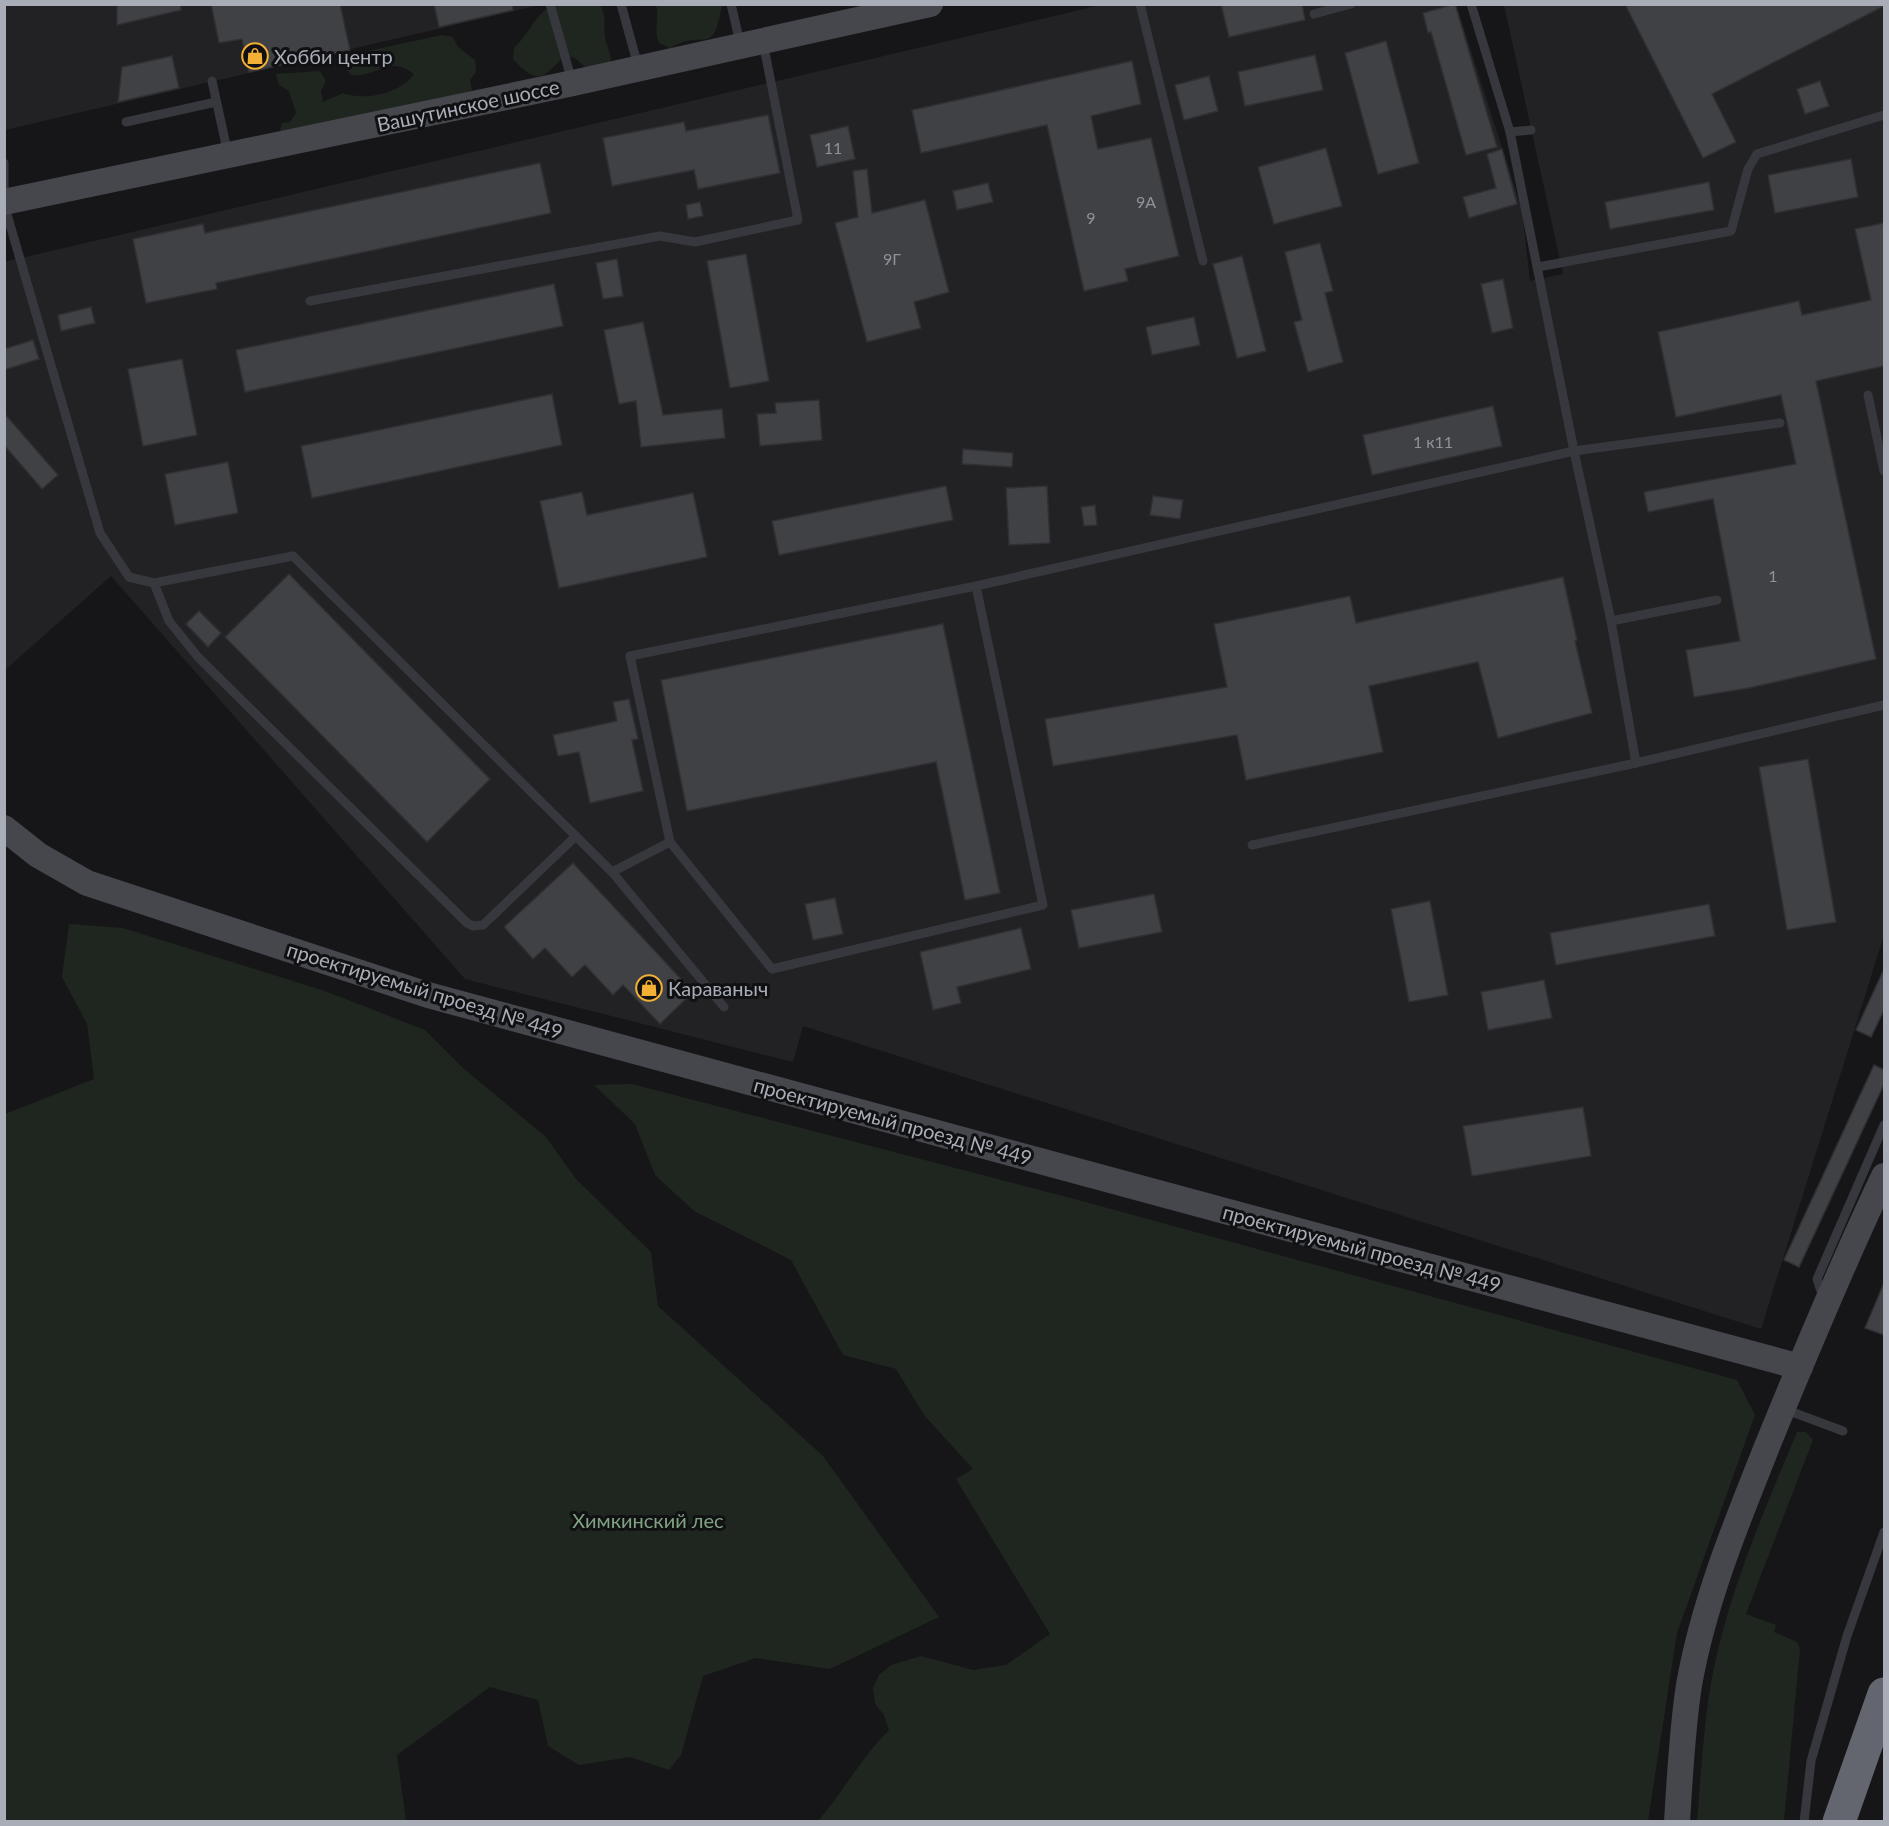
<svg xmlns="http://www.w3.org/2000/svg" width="1889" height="1826" viewBox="0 0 1889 1826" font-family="Lato,sans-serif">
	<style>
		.built { fill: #222225 }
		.green { fill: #1e261f }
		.building { fill: #404145; stroke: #303034; stroke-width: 1.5 }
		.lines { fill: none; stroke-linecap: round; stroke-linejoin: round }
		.lane { stroke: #37383d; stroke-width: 9 }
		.secondary { stroke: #45474d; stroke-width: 26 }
		.highway { stroke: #63666e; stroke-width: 33 }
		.labels { text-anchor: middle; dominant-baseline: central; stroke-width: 6; stroke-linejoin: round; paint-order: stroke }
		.number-label { font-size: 16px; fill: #8e929b }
		.poi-label { font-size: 20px; fill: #a8adb8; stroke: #111113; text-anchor: start }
		.street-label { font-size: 20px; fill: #a8adb8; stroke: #111113 }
		.park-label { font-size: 20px; fill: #7fa381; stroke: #111113 }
	</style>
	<rect width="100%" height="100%" fill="#161618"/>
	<!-- built -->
	<g class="built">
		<polygon points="1456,4 1522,210 1530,281 1563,274 1504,5 1884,5 1884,935 1761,1329 803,1026 793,1062 465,979 111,576 5,670 4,262 1101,5"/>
		<polygon points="4,5 540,5 5,130"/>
	</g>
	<!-- green -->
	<g class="green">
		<path d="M 554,4 L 600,5 C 607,17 603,25 605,37 C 607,48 612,55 611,66 L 591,72 L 575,58 L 564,56 C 542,80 537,85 513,59 L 514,48 C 530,33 534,15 554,4 Z"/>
		<path d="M 656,5 L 722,5 C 712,60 706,27 670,48 L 659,43 C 653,28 660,18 656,5 Z"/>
		<path d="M 442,35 L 453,37 L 458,47 L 475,60 L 476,72 L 470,80 L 472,91 L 286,135 L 280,130 L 282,123 L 290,122 L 296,113 L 289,91 L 279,85 L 276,74 L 320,71 L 326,81 L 321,91 L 323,102 L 343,93 C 365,101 400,94 414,74 C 387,54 378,78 351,75 L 344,67 L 345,56 Z"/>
		<polygon points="69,924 123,928 325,991 425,1030 463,1068 546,1137 576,1179 651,1252 658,1306 823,1456 939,1617 830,1669 756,1658 703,1676 681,1755 669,1770 630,1757 579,1765 548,1746 538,1700 490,1687 397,1755 406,1821 5,1821 5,1114 94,1079 87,1024 62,977"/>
		<path d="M 632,1084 L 1082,1201 L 1737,1380 L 1755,1415 L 1677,1633 L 1648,1821 L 818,1821 C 843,1792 861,1758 889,1730 L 884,1715 L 875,1704 L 873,1688 L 879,1675 L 891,1665 L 921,1656 L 973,1670 L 1006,1665 L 1050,1634 L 956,1479 L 973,1469 L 924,1415 L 896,1369 L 843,1355 L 791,1260 L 694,1211 L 655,1175 L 635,1124 L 594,1085 Z"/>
		<path d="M 1797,1432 L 1806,1432 L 1813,1440 L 1746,1614 L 1776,1625 L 1774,1632 L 1797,1642 L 1800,1649 L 1784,1821 L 1697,1821 C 1702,1766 1704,1708 1717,1654 C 1735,1577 1767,1504 1797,1432 Z"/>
	</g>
	<!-- building -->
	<g class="building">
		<polygon points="117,4 180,4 181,10 117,25"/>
		<polygon points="211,4 340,4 350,50 249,72 242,39 219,43"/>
		<polygon points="434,4 512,4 513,10 439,27"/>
		<polygon points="1221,4 1302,4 1305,20 1229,37"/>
		<polygon points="1455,4 1497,147 1466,155 1431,32 1428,33 1423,13"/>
		<polygon points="1625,4 1884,4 1884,6 1712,94 1736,142 1703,158"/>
		<polygon points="1386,41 1419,163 1378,174 1345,53"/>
		<polygon points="1315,55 1323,90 1245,106 1238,72"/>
		<polygon points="172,56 179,88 118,102 122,67"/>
		<polygon points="1132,61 1141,104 1091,116 1098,149 1151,138 1179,256 1125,269 1128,281 1084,291 1047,125 921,153 912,110"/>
		<polygon points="1209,76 1218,111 1184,120 1175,85"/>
		<polygon points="1820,81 1829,106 1805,114 1797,89"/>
		<polygon points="768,115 780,173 698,189 694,170 612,186 603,138 684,122 686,131"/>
		<polygon points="848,126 855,159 817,167 810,135"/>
		<polygon points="1326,148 1342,206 1274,224 1258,167"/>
		<polygon points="1502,149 1517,204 1469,218 1463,197 1496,188 1487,154"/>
		<polygon points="1851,159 1858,197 1775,213 1768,175"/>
		<polygon points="540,163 551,213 216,283 217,289 146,303 133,239 203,224 205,233"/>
		<polygon points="867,169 872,213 925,200 949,292 914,302 921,328 867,342 835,223 858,217 853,171"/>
		<polygon points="1709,182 1714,210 1610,229 1605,202"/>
		<polygon points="988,183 993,202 957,210 953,191"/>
		<polygon points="700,202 703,216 688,219 686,205"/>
		<polygon points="1884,223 1884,366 1816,381 1876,659 1749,688 1694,697 1686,650 1740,641 1713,499 1648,512 1644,492 1796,464 1781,395 1676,417 1658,332 1799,301 1802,315 1871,300 1855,229"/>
		<polygon points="1320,243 1333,291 1325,293 1343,362 1308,372 1294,322 1302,320 1285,252"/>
		<polygon points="746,254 769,381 730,388 707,261"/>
		<polygon points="1242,256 1266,351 1237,358 1213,264"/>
		<polygon points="617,259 623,296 603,299 596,263"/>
		<polygon points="1503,279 1513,328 1492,333 1481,284"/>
		<polygon points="554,284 563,326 245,392 236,350"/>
		<polygon points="91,307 95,323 61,331 58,315"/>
		<polygon points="1194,317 1200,345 1152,355 1146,327"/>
		<polygon points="643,322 663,415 722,409 725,438 641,447 636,401 619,404 604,330"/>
		<polygon points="33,340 39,359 4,370 4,349"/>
		<polygon points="182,359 197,435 143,446 128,369"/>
		<polygon points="552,394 562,445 312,498 301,446"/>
		<polygon points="819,400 822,440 760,446 757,414 776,413 775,403"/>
		<polygon points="1493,406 1502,446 1372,475 1363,435"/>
		<polygon points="4,413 58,475 42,489 4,445"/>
		<polygon points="963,449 1013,453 1012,467 962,464"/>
		<polygon points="228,462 238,513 175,525 165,474"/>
		<polygon points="946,486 953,520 779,555 772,521"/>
		<polygon points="1047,486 1050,543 1009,545 1006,488"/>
		<polygon points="582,492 587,515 693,493 707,557 559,588 540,501"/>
		<polygon points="1153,496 1183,500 1180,519 1150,515"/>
		<polygon points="1095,505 1097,525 1084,526 1081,507"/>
		<polygon points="289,574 490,779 427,842 225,637"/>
		<polygon points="1563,577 1577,640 1575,641 1592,713 1498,738 1478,662 1369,686 1383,752 1246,780 1237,735 1053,766 1045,719 1227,687 1214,624 1350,596 1356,623"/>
		<polygon points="199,611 221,633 208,647 186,624"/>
		<polygon points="943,624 1000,893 965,900 936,762 687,811 661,680"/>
		<polygon points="629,699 638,739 632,740 643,791 590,803 579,752 558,756 553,735 617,721 613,702"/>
		<polygon points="1808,759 1836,922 1787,930 1759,767"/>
		<polygon points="573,863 693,992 660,1024 623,985 613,995 585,965 572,977 545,948 533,959 504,927"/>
		<polygon points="1154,894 1162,932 1079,948 1071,910"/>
		<polygon points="835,898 843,934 813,940 805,904"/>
		<polygon points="1430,901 1448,995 1409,1002 1391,909"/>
		<polygon points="1709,904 1715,936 1556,965 1550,933"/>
		<polygon points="1021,928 1031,969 957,987 961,1003 933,1010 920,952"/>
		<polygon points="1884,969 1884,1010 1871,1037 1856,1030"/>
		<polygon points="1544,980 1552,1018 1488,1030 1481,992"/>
		<polygon points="1874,1065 1884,1070 1884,1084 1799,1267 1784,1260"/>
		<polygon points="1583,1107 1591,1156 1472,1176 1463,1126"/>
		<polygon points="1884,1283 1884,1335 1865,1328"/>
	</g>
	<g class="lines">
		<!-- lane -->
		<g class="lane">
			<polyline points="550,4 572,81"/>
			<polyline points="621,4 638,66"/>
			<polyline points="731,4 740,43"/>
			<polyline points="1140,4 1203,261"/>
			<polyline points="1314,14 1351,4"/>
			<polyline points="212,81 228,154"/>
			<polyline points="126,122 216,102"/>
			<polyline points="1510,132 1531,130"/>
			<polyline points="4,163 4,192"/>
			<polyline points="4,204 100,533 129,577 154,583 293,556 612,872"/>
			<polyline points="1538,267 1731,231 1748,169 1757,154 1884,115"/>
			<polyline points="310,301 660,236 695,242 798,220 763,42"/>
			<polyline points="1868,395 1884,471"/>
			<polyline points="154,583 169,621 198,657 467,923 473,926 483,925 576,836"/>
			<polyline points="976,586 1043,905 772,969 670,842 630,656 976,586 1574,451 1510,132 1471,4"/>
			<polyline points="1611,621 1717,600"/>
			<polyline points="1636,763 1611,621 1574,451 1780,423"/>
			<polyline points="670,842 612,872 724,1007"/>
			<polyline points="1252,845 1636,763 1884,705"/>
			<polyline points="1823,1297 1817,1279 1884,1125"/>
			<polyline points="1784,1409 1843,1431"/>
			<polyline points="1804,1822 1811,1761 1847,1636 1884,1532"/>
		</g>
		<!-- secondary -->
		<g class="secondary">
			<polyline points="4,202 573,83 930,4"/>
			<polyline points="4,828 38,855 87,883 428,995 1800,1367"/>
			<path d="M 1677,1822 C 1680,1776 1682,1730 1689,1685 C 1704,1600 1738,1519 1770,1439 C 1806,1351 1843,1262 1884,1176"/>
		</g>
		<!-- highway -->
		<polyline class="highway" points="1839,1822 1884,1694"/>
	</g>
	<!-- icons -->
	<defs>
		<g id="shop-ring" transform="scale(1.35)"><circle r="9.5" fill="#111113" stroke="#f2b134" stroke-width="1.5"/><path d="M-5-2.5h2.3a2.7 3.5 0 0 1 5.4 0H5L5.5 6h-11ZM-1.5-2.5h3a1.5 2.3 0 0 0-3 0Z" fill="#f2b134"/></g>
	</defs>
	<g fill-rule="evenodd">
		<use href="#shop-ring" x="255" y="56"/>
		<use href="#shop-ring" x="649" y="988"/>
	</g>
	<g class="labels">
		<!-- number labels -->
		<g class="number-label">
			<text x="833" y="147">11</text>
			<text x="1146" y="201">9А</text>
			<text x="1091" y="217">9</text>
			<text x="892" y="258">9Г</text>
			<text x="1433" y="441">1 к11</text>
			<text x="1773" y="575">1</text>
		</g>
		<!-- poi labels -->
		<g class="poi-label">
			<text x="274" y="56">Хобби центр</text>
			<text x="668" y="988">Караваныч</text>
		</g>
		<!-- street labels -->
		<g class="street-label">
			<text transform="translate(468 105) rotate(-12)">Вашутинское шоссе</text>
			<text transform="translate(425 990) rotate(17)">проектируемый проезд № 449</text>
			<text transform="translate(893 1121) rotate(15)">проектируемый проезд № 449</text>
			<text transform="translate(1362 1248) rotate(15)">проектируемый проезд № 449</text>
		</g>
		<!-- park labels -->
		<g class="park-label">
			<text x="648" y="1520">Химкинский лес</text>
		</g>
	</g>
	<!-- border -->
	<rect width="1889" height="1826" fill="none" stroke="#a8adb8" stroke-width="12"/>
</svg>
